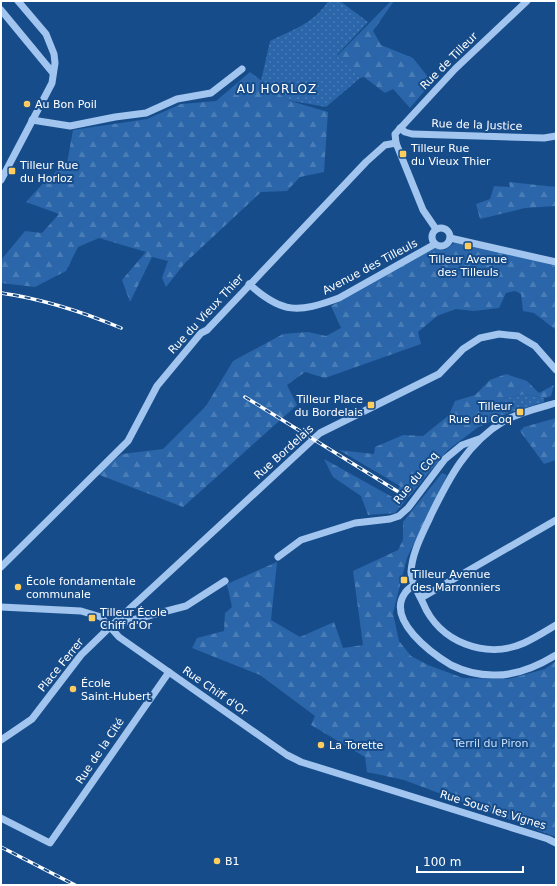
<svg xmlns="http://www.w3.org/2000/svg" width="557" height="886" viewBox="0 0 557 886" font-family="'DejaVu Sans',sans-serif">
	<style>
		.grass { fill: url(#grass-dots) }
		.forest { fill: url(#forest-firs) }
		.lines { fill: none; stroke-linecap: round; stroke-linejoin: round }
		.minor { stroke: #a1c5ee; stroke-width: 7 }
		.rail-casing { stroke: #fff; stroke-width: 3.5 }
		.rail { stroke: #174c8a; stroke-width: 2; stroke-dasharray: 6; stroke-linecap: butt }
		.poi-dot { fill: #ffcd5e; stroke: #174c8a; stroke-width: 1.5 }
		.labels { text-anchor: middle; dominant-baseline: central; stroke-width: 4; stroke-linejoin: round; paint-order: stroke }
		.street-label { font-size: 11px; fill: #fff; stroke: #174c8a }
		.poi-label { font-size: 11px; fill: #fff; stroke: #174c8a; text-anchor: start }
		.park-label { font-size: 11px; fill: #c7dffa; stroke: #174c8a }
		.neighbourhood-label { font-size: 12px; letter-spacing: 1px; fill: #fff; stroke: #174c8a }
	</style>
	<defs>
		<pattern id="grass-dots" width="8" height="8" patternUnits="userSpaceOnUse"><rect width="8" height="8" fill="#2a66a9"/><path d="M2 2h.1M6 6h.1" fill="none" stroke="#4a7db6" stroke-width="1.8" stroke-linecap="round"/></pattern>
		<pattern id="forest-firs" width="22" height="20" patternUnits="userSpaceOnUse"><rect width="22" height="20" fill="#2a66a9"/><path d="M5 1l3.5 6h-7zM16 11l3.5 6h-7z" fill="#4a7db6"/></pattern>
	</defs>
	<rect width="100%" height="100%" fill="#174c8a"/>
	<!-- grass -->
	<g class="grass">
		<path d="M 328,1 L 340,1 L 368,22 L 337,55 L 360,78 L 326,107 L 287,100 L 261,81 L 270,41 C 292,30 315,23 328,1 Z"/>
		<polygon points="525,394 544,398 544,402 508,413 477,428 505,398"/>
	</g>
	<!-- forest -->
	<g class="forest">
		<polygon points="391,1 394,1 373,31 381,45 413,58 432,82 410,108 393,89 385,93 364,77 360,78 337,56"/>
		<polygon points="250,72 287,100 328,112 324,172 300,177 287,191 261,192 185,263 166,287 162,278 168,261 152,257 130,302 122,280 146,252 99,238 78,247 66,271 35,287 1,283 1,260 25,231 42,233 59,214 26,202 48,178 67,163 73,130 147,119 181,104 216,101"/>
		<polygon points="509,182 556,187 556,206 525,208 480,219 476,204 490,199 494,186 510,187"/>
		<polygon points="454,243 486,248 556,266 556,330 534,313 523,311 521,294 515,291 506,293 499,308 474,311 456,309 437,316 418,332 421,344 325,378 305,372 287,385 297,405 183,507 97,474 122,454 163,449 206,406 233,361 283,334 308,332 326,336 341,328 331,306 434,248 445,250"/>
		<polygon points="506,374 527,381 539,393 554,385 551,396 544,398 525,394 505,398 477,428 448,450 395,513 368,515 361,496 333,477 324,459 394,498 400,486 339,450 374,454 375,447 403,435 423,436 449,415 455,401 475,395 490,380"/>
		<polygon points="556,418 556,460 544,464 520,431 524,427"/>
		<polygon points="442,473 447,475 407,558 393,613 399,641 411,656 428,665 463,678 509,679 545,669 556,661 556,837 404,780 367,772 365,757 311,725 315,716 260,675 192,648 197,638 224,631 225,613 232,607 227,584 277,562 271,620 300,637 334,622 343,648 363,645 353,571 398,550 403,540 403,522"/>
	</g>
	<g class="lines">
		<!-- minor -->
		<g class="minor">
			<polyline points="1,10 53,73"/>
			<polyline points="32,120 70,126 115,117 146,113 177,99 211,93 242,69"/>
			<polyline points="400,128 405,132 412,134 544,138 556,136"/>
			<polyline points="1,180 52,83 55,63 54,54 46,34 18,1"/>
			<circle cx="441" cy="237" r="9"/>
			<polyline points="436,229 423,210 396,143 395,134 455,69 527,1"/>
			<polyline points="450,238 556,262"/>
			<path d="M 249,284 C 282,314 298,313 339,298 L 435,244"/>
			<path d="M 556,403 C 539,408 520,412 504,421 C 467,443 449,478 431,515 C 423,533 412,552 411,572 C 411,583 419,594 423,603 C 439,642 486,660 524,643 C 535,638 546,631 556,625"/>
			<polyline points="278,557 301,540 355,523 390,519 399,516 408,508 445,459 462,445 479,439"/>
			<polyline points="1,567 128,441 157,386 201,333 207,330 366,162 385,145 396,143"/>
			<path d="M 414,585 C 411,587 407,590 405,593 C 386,620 431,653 451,665 C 463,671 479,675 493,675 C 515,676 538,666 556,655"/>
			<polyline points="421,598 556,520"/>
			<polyline points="1,607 81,611 101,617 119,637 287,755 301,762 548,839 556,843"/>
			<polyline points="113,625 186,606 225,581"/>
			<polyline points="1,740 32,719 81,655 111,626 320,433 439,374 463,349 480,338 499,334 518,336 535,346 556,370"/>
			<polyline points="1,818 50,843 169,672"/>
		</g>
		<!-- rail casing -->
		<g class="rail-casing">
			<g id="rail">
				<path d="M 1,293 C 43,299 83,312 121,328"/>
				<polyline points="245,397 397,491"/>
				<polyline points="1,847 75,885"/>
			</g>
		</g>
		<!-- rail -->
		<use href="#rail" class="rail"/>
	</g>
	<!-- markers -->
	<g class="poi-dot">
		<circle cx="27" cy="104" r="4"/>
		<rect x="399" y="150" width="8" height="8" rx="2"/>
		<rect x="8" y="167" width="8" height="8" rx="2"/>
		<rect x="464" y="242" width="8" height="8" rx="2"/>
		<rect x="367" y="401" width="8" height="8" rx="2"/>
		<rect x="516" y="408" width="8" height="8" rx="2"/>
		<rect x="400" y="576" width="8" height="8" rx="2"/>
		<circle cx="18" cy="587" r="4"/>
		<rect x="88" y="614" width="8" height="8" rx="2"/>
		<circle cx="73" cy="689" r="4"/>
		<circle cx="321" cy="745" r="4"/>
		<circle cx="217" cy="861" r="4"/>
	</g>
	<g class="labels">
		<!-- street labels -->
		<g class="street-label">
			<text transform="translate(449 61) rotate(-45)">Rue de Tilleur</text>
			<text transform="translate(477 125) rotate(2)">Rue de la Justice</text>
			<text transform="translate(370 267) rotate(-28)">Avenue des Tilleuls</text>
			<text transform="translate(206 314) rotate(-47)">Rue du Vieux Thier</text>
			<text transform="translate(284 452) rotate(-42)">Rue Bordelais</text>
			<text transform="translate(416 478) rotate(-51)">Rue du Coq</text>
			<text transform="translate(61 665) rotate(-51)">Place Ferrer</text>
			<text transform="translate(215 691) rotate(35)">Rue Chiff d'Or</text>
			<text transform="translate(100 751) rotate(-56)">Rue de la Cité</text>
			<text transform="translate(493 810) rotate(17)">Rue Sous les Vignes</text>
		</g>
		<!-- poi labels -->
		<g class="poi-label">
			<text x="35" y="104">Au Bon Poil</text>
			<text x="411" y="148">Tilleur Rue<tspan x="411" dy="13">du Vieux Thier</tspan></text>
			<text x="20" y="165">Tilleur Rue<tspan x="20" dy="13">du Horloz</tspan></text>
			<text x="468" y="259" text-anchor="middle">Tilleur Avenue<tspan x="468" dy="13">des Tilleuls</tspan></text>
			<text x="363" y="399" text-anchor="end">Tilleur Place<tspan x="363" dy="13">du Bordelais</tspan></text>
			<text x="512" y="406" text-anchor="end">Tilleur<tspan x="512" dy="13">Rue du Coq</tspan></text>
			<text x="412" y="574">Tilleur Avenue<tspan x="412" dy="13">des Marronniers</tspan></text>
			<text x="26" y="581">École fondamentale<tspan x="26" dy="13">communale</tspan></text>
			<text x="100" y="612">Tilleur École<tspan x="100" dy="13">Chiff d'Or</tspan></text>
			<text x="81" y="683">École<tspan x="81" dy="13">Saint-Hubert</tspan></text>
			<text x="329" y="745">La Torette</text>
			<text x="225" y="861">B1</text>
		</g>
		<!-- park labels -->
		<g class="park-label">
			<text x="491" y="743">Terril du Piron</text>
		</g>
		<!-- neighbourhood labels -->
		<g class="neighbourhood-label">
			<text x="277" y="89">AU HORLOZ</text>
		</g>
	</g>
	<!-- border -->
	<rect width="557" height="886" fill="none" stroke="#ffffff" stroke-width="4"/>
	<!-- scale -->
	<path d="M417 866v6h106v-6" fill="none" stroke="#ffffff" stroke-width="2"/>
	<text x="423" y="866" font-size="12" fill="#ffffff" stroke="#174c8a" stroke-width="3" paint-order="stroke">100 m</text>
</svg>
